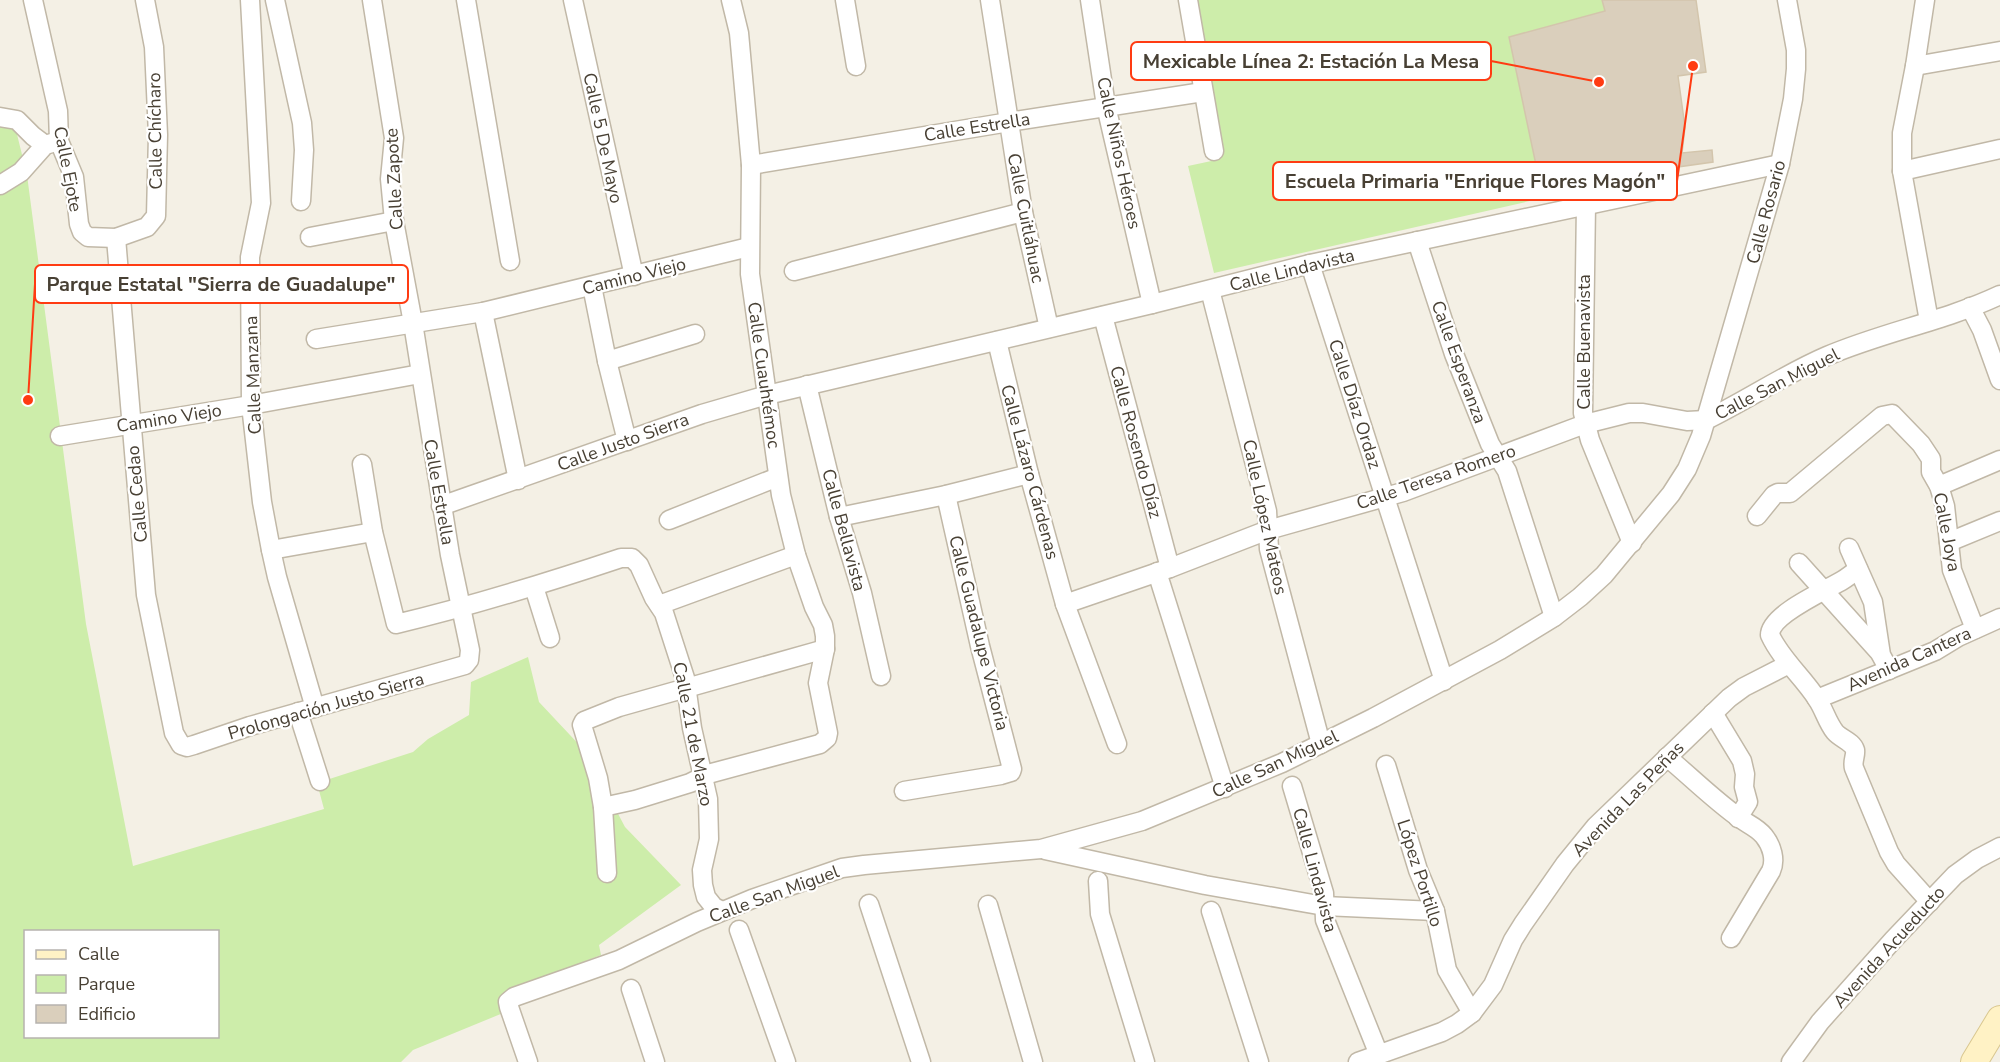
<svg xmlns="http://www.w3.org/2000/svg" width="2000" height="1062" viewBox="0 0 2000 1062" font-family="'Nunito Sans',sans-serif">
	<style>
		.green { fill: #cdedaa; fill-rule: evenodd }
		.building { fill: #dacfbc; stroke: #d3c5ac; stroke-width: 1.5 }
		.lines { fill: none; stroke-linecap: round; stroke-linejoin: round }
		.street-casing { stroke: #c1b8a7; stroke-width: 21 }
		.secondary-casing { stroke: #d9c790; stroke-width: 28 }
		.street { stroke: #fff; stroke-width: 18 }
		.secondary { stroke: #fff2c5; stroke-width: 26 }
		.labels { text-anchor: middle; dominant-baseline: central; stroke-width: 4.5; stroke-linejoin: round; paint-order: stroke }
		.street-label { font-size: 18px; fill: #484034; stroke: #fff }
		.leader { fill: none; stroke: #ff3b12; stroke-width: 2 }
		.callout-dot { fill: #ff3b12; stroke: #fff; stroke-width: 2 }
		.callout { fill: #fff; stroke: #ff3b12; stroke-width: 2 }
		.callout-label { font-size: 20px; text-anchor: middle; font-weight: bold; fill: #484034 }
	</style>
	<rect width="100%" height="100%" fill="#f4f0e5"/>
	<!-- green -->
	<g class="green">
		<polygon points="1197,0 1602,0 1605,11 1509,37 1543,198 1214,273 1188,166 1216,160"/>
		<path d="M 13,118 L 27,175 L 86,624 L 133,866 L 324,809 L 317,783 L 413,752 L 428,739 L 469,715 L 471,682 L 528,657 L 539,702 L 585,751 L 625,827 L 681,885 L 599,945 L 601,955 L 565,969 L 508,1011 L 413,1050 L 401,1062 L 0,1062 L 0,120 ZM 26,932 L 218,932 L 218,1036 L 26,1036 Z"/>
	</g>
	<!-- building -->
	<polygon class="building" points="1602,0 1696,0 1706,72 1678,76 1685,127 1682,153 1712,150 1713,162 1678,167 1677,170 1543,198 1509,37 1605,11"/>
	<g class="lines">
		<!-- street casing -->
		<g class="street-casing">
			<g id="street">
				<polyline points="33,0 58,111 59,141 74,177 79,224 82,232 88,237 116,238 147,227 156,216 158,135 154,47 145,0"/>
				<polyline points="250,0 261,203 250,257 251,405 262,502 271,550 277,577 315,708"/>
				<polyline points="275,0 302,123 304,150 301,201"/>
				<polyline points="466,0 510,261"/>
				<polyline points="573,0 634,276"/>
				<polyline points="845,0 856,66"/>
				<polyline points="990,0 1023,212 1049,328"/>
				<polyline points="1090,0 1106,106 1152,304"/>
				<polyline points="1188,0 1214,151"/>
				<polyline points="1925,0 1915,66 1902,133 1902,171 1929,321"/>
				<polyline points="1915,66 2000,51"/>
				<polyline points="0,117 17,120 33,136 45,145"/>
				<polyline points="751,165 1009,122 1203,92"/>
				<polyline points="1902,171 2000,149"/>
				<polyline points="0,185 21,172 45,145 59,141"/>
				<polyline points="1586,204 1583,413 1590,440 1632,543"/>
				<polyline points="310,237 394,221"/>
				<polyline points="116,238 146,595 174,733 181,745 187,747 194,745 250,726 465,665 469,660 470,650 450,555 413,323 394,221 390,179 394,138 372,0"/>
				<polyline points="1417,241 1454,354 1490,444 1507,471 1554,617"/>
				<polyline points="1310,264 1444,681"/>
				<polyline points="794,271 1023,212"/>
				<polyline points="592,286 607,361 627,441"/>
				<polyline points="1210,290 1267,511 1269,549 1321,744"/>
				<polyline points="1970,307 1982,330 2000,380"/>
				<polyline points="483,312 518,480"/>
				<polyline points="1103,316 1170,568"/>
				<polyline points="316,339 483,312 749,247"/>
				<polyline points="997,341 1029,474 1065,604 1117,744"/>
				<polyline points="607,361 695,334"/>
				<polyline points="807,385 839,517 862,593 881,676"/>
				<polyline points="60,436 251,405 420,374"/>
				<path d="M 362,464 L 373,532 L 396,624 C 472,606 546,583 621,558 L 632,558 L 639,565 L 654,598 L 664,613 L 685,678 L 692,728 L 708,799 L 709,839 L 702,870 L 703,885 L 706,897 L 714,907 L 722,911"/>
				<polyline points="1939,486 2000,460"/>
				<polyline points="441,506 702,414 767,395 1152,304 1310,264 1780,164"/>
				<polyline points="1757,516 1774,495 1778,493 1790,493 1882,416 1892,414 1921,444 1931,459 1931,472 1939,486 1945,506 1952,570 1975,629"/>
				<polyline points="839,517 946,495 1029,474"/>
				<polyline points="669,520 778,477"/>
				<polyline points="1949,542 2000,521"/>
				<polyline points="1849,548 1873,602 1881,655 1889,670"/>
				<polyline points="271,550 373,532"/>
				<polyline points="1799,563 1880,653"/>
				<path d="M 1858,569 C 1853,573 1848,577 1843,580 C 1827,590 1770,614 1770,635 C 1781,659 1803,677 1817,699 C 1824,709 1827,722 1835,732 C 1841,739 1852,741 1855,750 C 1856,756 1852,761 1854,768 L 1889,852 L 1896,864 L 1930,902"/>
				<polyline points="1157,572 1225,788"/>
				<polyline points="534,587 550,638"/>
				<path d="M 1065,604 L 1170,568 L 1268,530 L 1403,492 L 1585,424 L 1629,413 L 1643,413 L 1687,421 L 1706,420 C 1747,400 1785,374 1827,356 C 1883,332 1945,321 2000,295"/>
				<polyline points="659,605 796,555"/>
				<polyline points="1817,699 1935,651 1958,637 2000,618"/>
				<polyline points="298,712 320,781"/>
				<polyline points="1713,713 1742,761 1745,774 1744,787 1748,802 1738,818"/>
				<path d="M 1667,757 C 1691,777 1713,799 1738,817 C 1747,824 1757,827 1764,836 C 1772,846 1776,860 1771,871 L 1731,938"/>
				<polyline points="1386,765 1418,870 1435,911 1447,970 1472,1013"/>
				<polyline points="1292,786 1324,893 1325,920 1379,1055"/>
				<polyline points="904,791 1001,775 1011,772 1012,769 980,646 946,495"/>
				<polyline points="603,807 635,800 690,783 708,774 820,744 827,738 828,733 818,683 825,649 825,636 823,625 814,607 796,555 781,495 750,274 751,165 739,33 731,0"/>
				<polyline points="1045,850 1205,885 1324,906 1435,911"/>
				<polyline points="607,873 603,807 598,778 582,725 584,721 619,707 825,649"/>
				<polyline points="1098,881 1100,914 1145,1062"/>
				<polyline points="869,904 921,1062"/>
				<polyline points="988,905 1033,1062"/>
				<polyline points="1211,911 1259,1062"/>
				<polyline points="739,930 786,1062"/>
				<polyline points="631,989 655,1062"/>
				<polyline points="528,1062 509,1007 508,1002 514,997 619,960 697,922 752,899 842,868 864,865 1041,849 1142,821 1282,763 1373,718 1500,650 1554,617 1580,597 1604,575 1671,494 1687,469 1701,436 1780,164 1793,99 1796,69 1796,50 1787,0"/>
				<polyline points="1358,1062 1442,1032 1457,1024 1472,1013 1493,985 1513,940 1523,924 1565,864 1596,826 1729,698 1744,687 1789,664"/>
				<polyline points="1791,1062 1820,1022 1893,940 1955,875 1977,859 2000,847"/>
			</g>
		</g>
		<!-- secondary casing -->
		<g class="secondary-casing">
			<polyline id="secondary" points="1974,1062 2000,1019"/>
		</g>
		<!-- street -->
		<use href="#street" class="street"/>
		<!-- secondary -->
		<use href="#secondary" class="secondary"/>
	</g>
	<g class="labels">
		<!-- street labels -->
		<g class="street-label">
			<text transform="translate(977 127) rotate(-9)">Calle Estrella</text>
			<text transform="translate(155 131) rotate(-91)">Calle Chícharo</text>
			<text transform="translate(603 138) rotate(78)">Calle 5 De Mayo</text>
			<text transform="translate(1119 153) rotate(78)">Calle Niños Héroes</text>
			<text transform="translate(68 169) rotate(79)">Calle Ejote</text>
			<text transform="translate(394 179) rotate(-93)">Calle Zapote</text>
			<text transform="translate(1766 212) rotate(-75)">Calle Rosario</text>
			<text transform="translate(1026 218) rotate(79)">Calle Cuitláhuac</text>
			<text transform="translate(1292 270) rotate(-14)">Calle Lindavista</text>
			<text transform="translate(634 276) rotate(-14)">Camino Viejo</text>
			<text transform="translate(1584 342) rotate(-90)">Calle Buenavista</text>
			<text transform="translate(1459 362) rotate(70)">Calle Esperanza</text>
			<text transform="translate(253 375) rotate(-92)">Calle Manzana</text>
			<text transform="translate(764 375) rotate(82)">Calle Cuauhtémoc</text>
			<text transform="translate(1777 384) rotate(-27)">Calle San Miguel</text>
			<text transform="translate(1355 404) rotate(72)">Calle Díaz Ordaz</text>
			<text transform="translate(169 418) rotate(-9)">Camino Viejo</text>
			<text transform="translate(623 442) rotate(-20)">Calle Justo Sierra</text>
			<text transform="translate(1136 442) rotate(75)">Calle Rosendo Díaz</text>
			<text transform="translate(1030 472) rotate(75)">Calle Lázaro Cárdenas</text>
			<text transform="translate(1436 477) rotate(-19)">Calle Teresa Romero</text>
			<text transform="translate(439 492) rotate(80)">Calle Estrella</text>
			<text transform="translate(137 494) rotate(-95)">Calle Cedao</text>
			<text transform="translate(1265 517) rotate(78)">Calle López Mateos</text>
			<text transform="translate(844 530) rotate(75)">Calle Bellavista</text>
			<text transform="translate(1947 532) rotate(79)">Calle Joya</text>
			<text transform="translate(979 633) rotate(76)">Calle Guadalupe Victoria</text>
			<text transform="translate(1909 659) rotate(-24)">Avenida Cantera</text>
			<text transform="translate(326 706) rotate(-16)">Prolongación Justo Sierra</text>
			<text transform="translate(693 734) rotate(79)">Calle 21 de Marzo</text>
			<text transform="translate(1275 764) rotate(-25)">Calle San Miguel</text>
			<text transform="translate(1628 799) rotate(-46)">Avenida Las Peñas</text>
			<text transform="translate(1315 870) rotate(75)">Calle Lindavista</text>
			<text transform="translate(1420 873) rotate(72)">López Portillo</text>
			<text transform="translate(774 894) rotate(-20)">Calle San Miguel</text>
			<text transform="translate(1889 947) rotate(-48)">Avenida Acueducto</text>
		</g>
	</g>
	<!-- callouts -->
	<path class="leader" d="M1599 82L1491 61M1693 66L1677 181M28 400L35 284"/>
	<g class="callout-dot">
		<circle cx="1599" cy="82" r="6"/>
		<circle cx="1693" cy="66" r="6"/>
		<circle cx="28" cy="400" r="6"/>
	</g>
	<g class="callout">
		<rect x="1131" y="42" width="360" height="38" rx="6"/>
		<rect x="1273" y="162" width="404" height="38" rx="6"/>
		<rect x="35" y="265" width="373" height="38" rx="6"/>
	</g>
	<g class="callout-label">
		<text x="1311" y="68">Mexicable Línea 2: Estación La Mesa</text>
		<text x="1475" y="188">Escuela Primaria "Enrique Flores Magón"</text>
		<text x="221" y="291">Parque Estatal "Sierra de Guadalupe"</text>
	</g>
	<!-- legend -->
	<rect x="24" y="930" width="195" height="108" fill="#ffffff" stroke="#b6b3ae" stroke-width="1.5"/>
	<rect x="36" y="950" width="30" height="9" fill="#fff2c5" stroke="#b6b3ae" stroke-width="1.5"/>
	<text x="78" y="960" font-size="18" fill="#484034">Calle</text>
	<rect x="36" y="975" width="30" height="18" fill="#cdedaa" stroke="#b6b3ae" stroke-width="1.5"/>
	<text x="78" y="990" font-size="18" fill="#484034">Parque</text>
	<rect x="36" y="1005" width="30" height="18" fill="#dacfbc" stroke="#b6b3ae" stroke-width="1.5"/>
	<text x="78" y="1020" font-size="18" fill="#484034">Edificio</text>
</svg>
